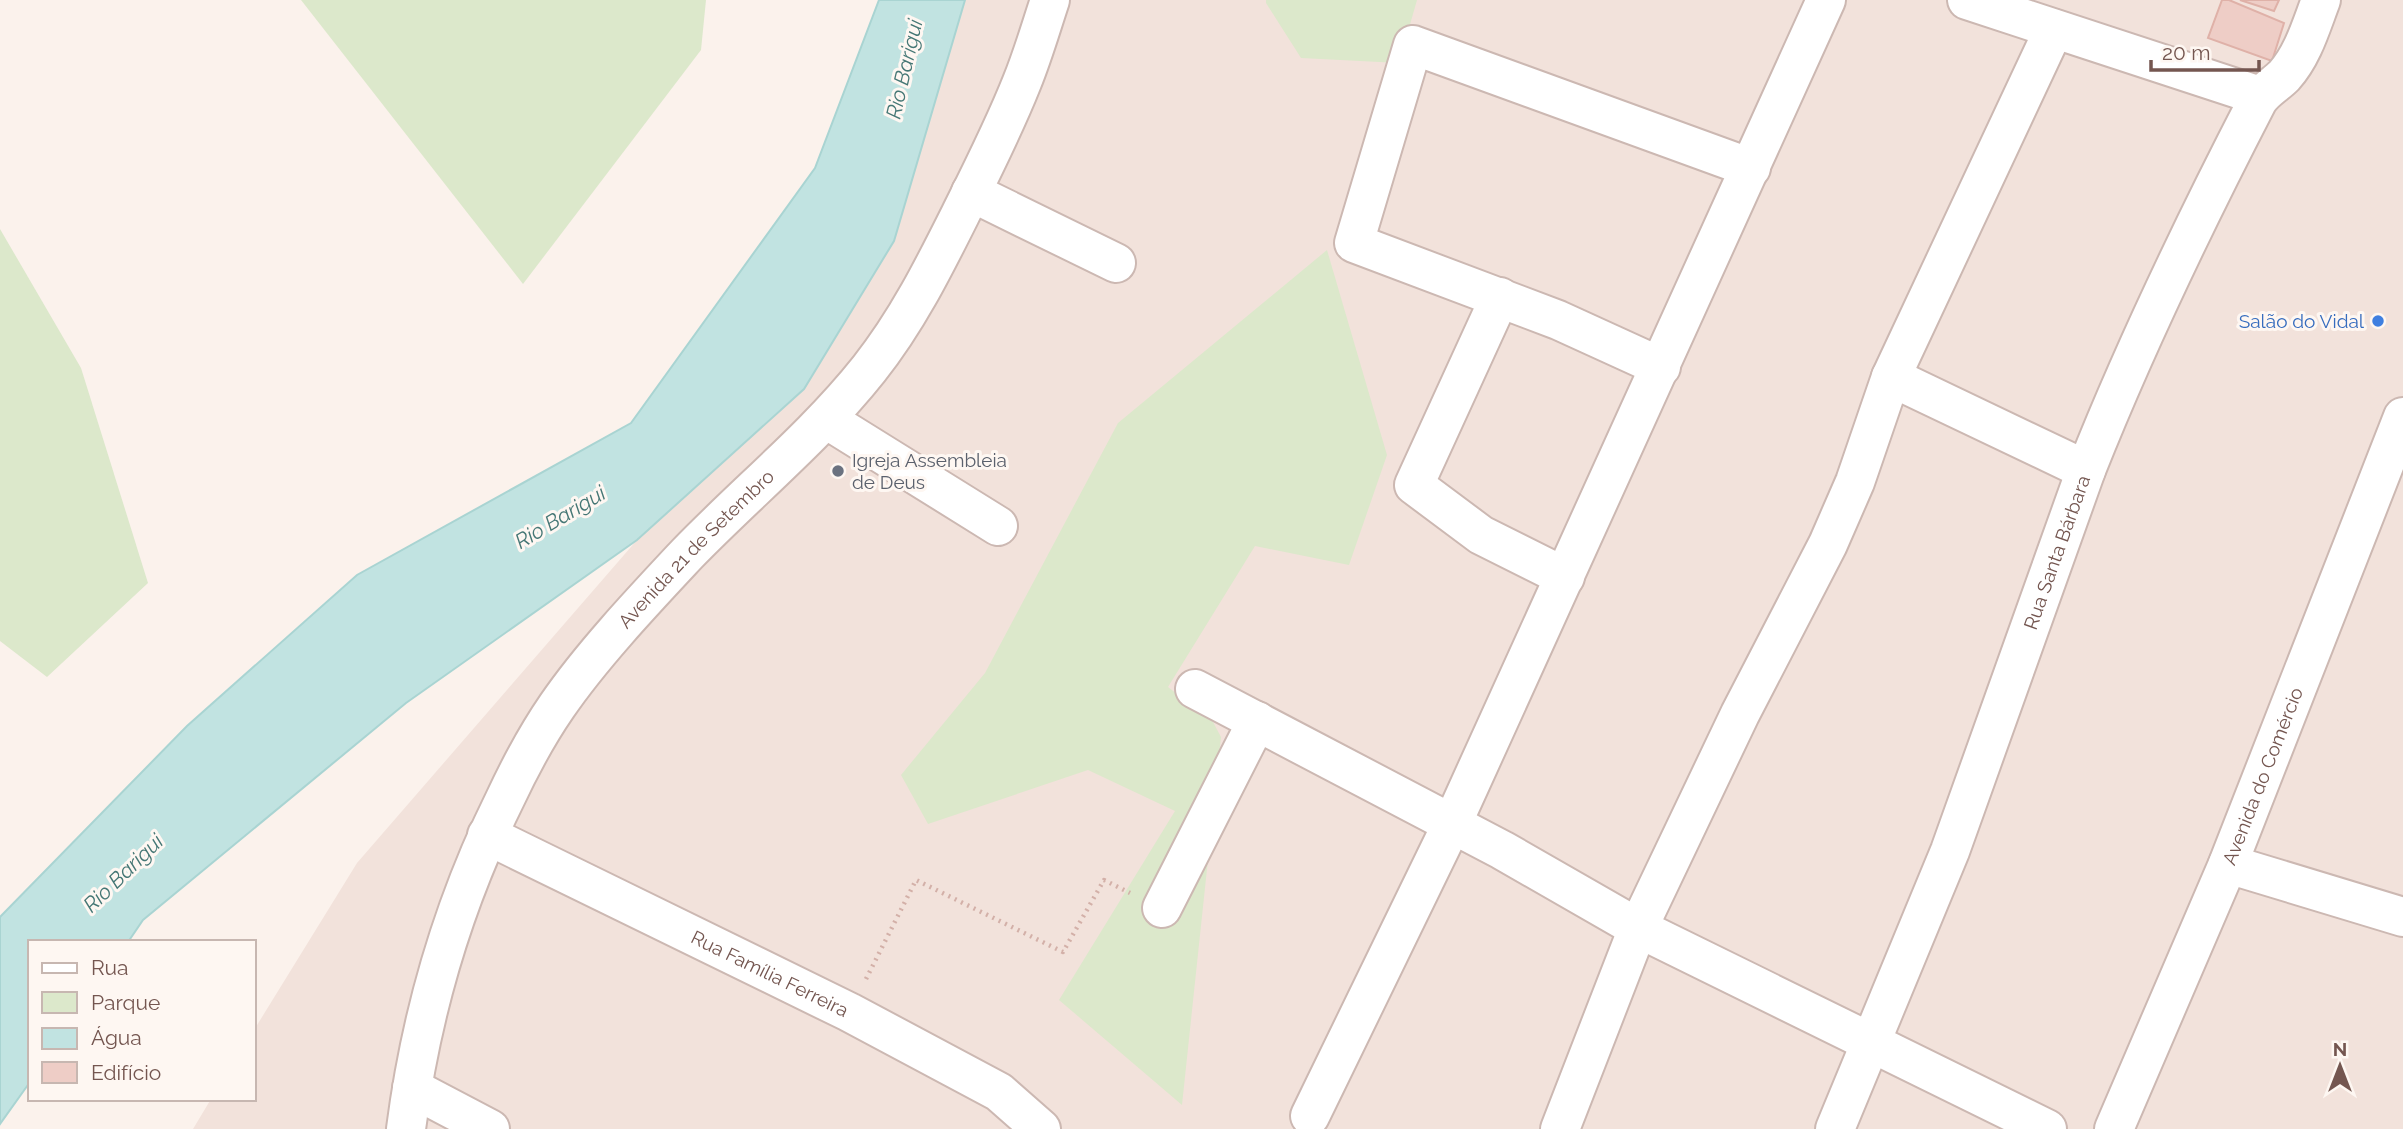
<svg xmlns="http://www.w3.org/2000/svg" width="2403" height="1129" viewBox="0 0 2403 1129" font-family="Raleway,sans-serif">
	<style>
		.residential { fill: #f2e2db }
		.green { fill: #dce8cb }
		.water { fill: #c1e3e1; stroke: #a9d4d2; stroke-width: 2 }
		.building { fill: #eecdc6; stroke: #dfb1a8; stroke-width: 2 }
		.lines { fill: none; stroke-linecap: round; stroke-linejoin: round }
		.minor-casing { stroke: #ccb8b2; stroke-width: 42 }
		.path { stroke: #d3b0a8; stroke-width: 4.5; stroke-dasharray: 2 5; stroke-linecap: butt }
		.minor { stroke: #fff; stroke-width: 38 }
		.shop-dot { fill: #3f7fe0; stroke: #fef7f2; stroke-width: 2.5 }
		.worship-dot { fill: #6b7280; stroke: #fef7f2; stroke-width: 2.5 }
		.labels { text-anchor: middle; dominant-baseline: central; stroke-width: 6; stroke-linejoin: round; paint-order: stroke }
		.shop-label { font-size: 19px; fill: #366cbe; stroke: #fef7f2; text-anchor: end }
		.worship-label { font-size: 19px; fill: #5b616d; stroke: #fef7f2; text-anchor: start }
		.street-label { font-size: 19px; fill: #745650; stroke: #fef7f2 }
		.water-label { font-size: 21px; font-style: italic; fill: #457775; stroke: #fef7f2 }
	</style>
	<rect width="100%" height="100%" fill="#fbf2ec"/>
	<!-- residential -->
	<polygon class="residential" points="965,0 2403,0 2403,1129 193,1129 211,1099 254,1099 254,1030 357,863 637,540 804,389 894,241"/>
	<!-- green -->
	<g class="green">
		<polygon points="301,0 706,0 701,50 523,284"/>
		<polygon points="1266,0 1417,0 1399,63 1301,58 1266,3"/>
		<polygon points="0,229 81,368 148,583 47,677 0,641"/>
		<polygon points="1327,250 1387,455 1349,565 1255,546 1168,687 1213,722 1221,737 1182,1105 1059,1000 1175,811 1088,770 928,824 901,775 985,673 1118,423"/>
	</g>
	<!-- water -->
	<polygon class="water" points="879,0 965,0 894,241 804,389 637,540 406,703 143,920 128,942 30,942 30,1082 0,1124 0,917 187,726 357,575 631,423 815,168"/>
	<!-- building -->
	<g class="building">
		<polygon points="2222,0 2229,0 2284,23 2272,61 2208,38"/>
		<polygon points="2240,0 2279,0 2274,11"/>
	</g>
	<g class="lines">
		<!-- minor casing -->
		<g class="minor-casing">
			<g id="minor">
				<polyline points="1967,0 2260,96"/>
				<polyline points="971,192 1116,263"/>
				<polyline points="1500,297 1414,485 1481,535 1565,577"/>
				<polyline points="1661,367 1558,320 1354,243 1413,45 1751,168"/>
				<polyline points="1891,377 2086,470"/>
				<polyline points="826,419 998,526"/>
				<polyline points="1195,689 1502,850 1638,928 2047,1129"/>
				<path id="s1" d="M 487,835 L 849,1012 L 999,1092 L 1041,1129"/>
				<polyline points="2228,864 2403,917"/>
				<polyline points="1162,908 1257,721"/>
				<polyline points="412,1088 490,1129"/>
				<polyline points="1310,1116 1452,824 1826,0"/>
				<path id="s2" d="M 406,1129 C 421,1013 453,904 505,799 C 520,767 537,735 557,706 C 592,655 644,600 687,554 C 747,492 815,437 869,369 C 908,320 935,265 963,209 C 984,167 1005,125 1022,82 C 1033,55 1041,27 1050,0"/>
				<polyline points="1560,1129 1638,928 1740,714 1828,544 1855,482 1891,377 2054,29"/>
				<path id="s3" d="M 1835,1129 L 1950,851 L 2086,470 C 2136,344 2195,222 2257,102 C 2263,91 2275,85 2284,76 C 2303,55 2311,26 2321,0"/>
				<path id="s4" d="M 2114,1129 L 2228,864 L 2403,417"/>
			</g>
		</g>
		<!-- path -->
		<polyline class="path" points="866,979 916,880 1063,952 1104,880 1130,893"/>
		<!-- minor -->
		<use href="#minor" class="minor"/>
	</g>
	<!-- markers -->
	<circle class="shop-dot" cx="2378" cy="321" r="7"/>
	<circle class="worship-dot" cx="838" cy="471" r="7"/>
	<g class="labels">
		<!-- shop labels -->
		<g class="shop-label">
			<text x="2364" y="321">Salão do Vidal</text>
		</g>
		<!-- worship labels -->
		<g class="worship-label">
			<text x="852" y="460">Igreja Assembleia<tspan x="852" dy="22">de Deus</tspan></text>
		</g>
		<!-- street labels -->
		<g class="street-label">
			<text stroke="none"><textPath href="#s2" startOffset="663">Avenida 21 de Setembro</textPath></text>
			<text stroke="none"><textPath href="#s3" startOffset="618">Rua Santa Bárbara</textPath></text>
			<text stroke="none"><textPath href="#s4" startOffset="383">Avenida do Comércio</textPath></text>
			<text stroke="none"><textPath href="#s1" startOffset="315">Rua Família Ferreira</textPath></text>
		</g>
		<!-- water labels -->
		<g class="water-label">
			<text transform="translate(904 69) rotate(-77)">Rio Barigui</text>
			<text transform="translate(560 517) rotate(-31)">Rio Barigui</text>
			<text transform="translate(123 873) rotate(-44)">Rio Barigui</text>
		</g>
	</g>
	<!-- legend -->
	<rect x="28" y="940" width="228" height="161" fill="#fef7f2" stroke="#c7b7b1" stroke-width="2"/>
	<rect x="42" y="963" width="35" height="10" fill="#ffffff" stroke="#c7b7b1" stroke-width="2"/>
	<text x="91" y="975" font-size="21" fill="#745650">Rua</text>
	<rect x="42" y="992" width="35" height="21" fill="#dce8cb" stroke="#c7b7b1" stroke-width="2"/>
	<text x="91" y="1010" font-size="21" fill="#745650">Parque</text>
	<rect x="42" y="1028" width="35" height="21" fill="#c1e3e1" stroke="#c7b7b1" stroke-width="2"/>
	<text x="91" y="1045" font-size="21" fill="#745650">Água</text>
	<rect x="42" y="1062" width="35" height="21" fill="#eecdc6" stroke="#c7b7b1" stroke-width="2"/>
	<text x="91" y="1080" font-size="21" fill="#745650">Edifício</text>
	<!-- north arrow -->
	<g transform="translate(2340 1066)" stroke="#fef7f2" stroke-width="5" paint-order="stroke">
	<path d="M0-5L12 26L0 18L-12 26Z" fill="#745650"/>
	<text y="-10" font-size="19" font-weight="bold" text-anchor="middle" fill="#745650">N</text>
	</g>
	<!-- scale -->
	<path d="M2151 60v10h108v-10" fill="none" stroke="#745650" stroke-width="3.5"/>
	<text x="2162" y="60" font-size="21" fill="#745650" stroke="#fef7f2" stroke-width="5" paint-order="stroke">20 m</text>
</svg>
